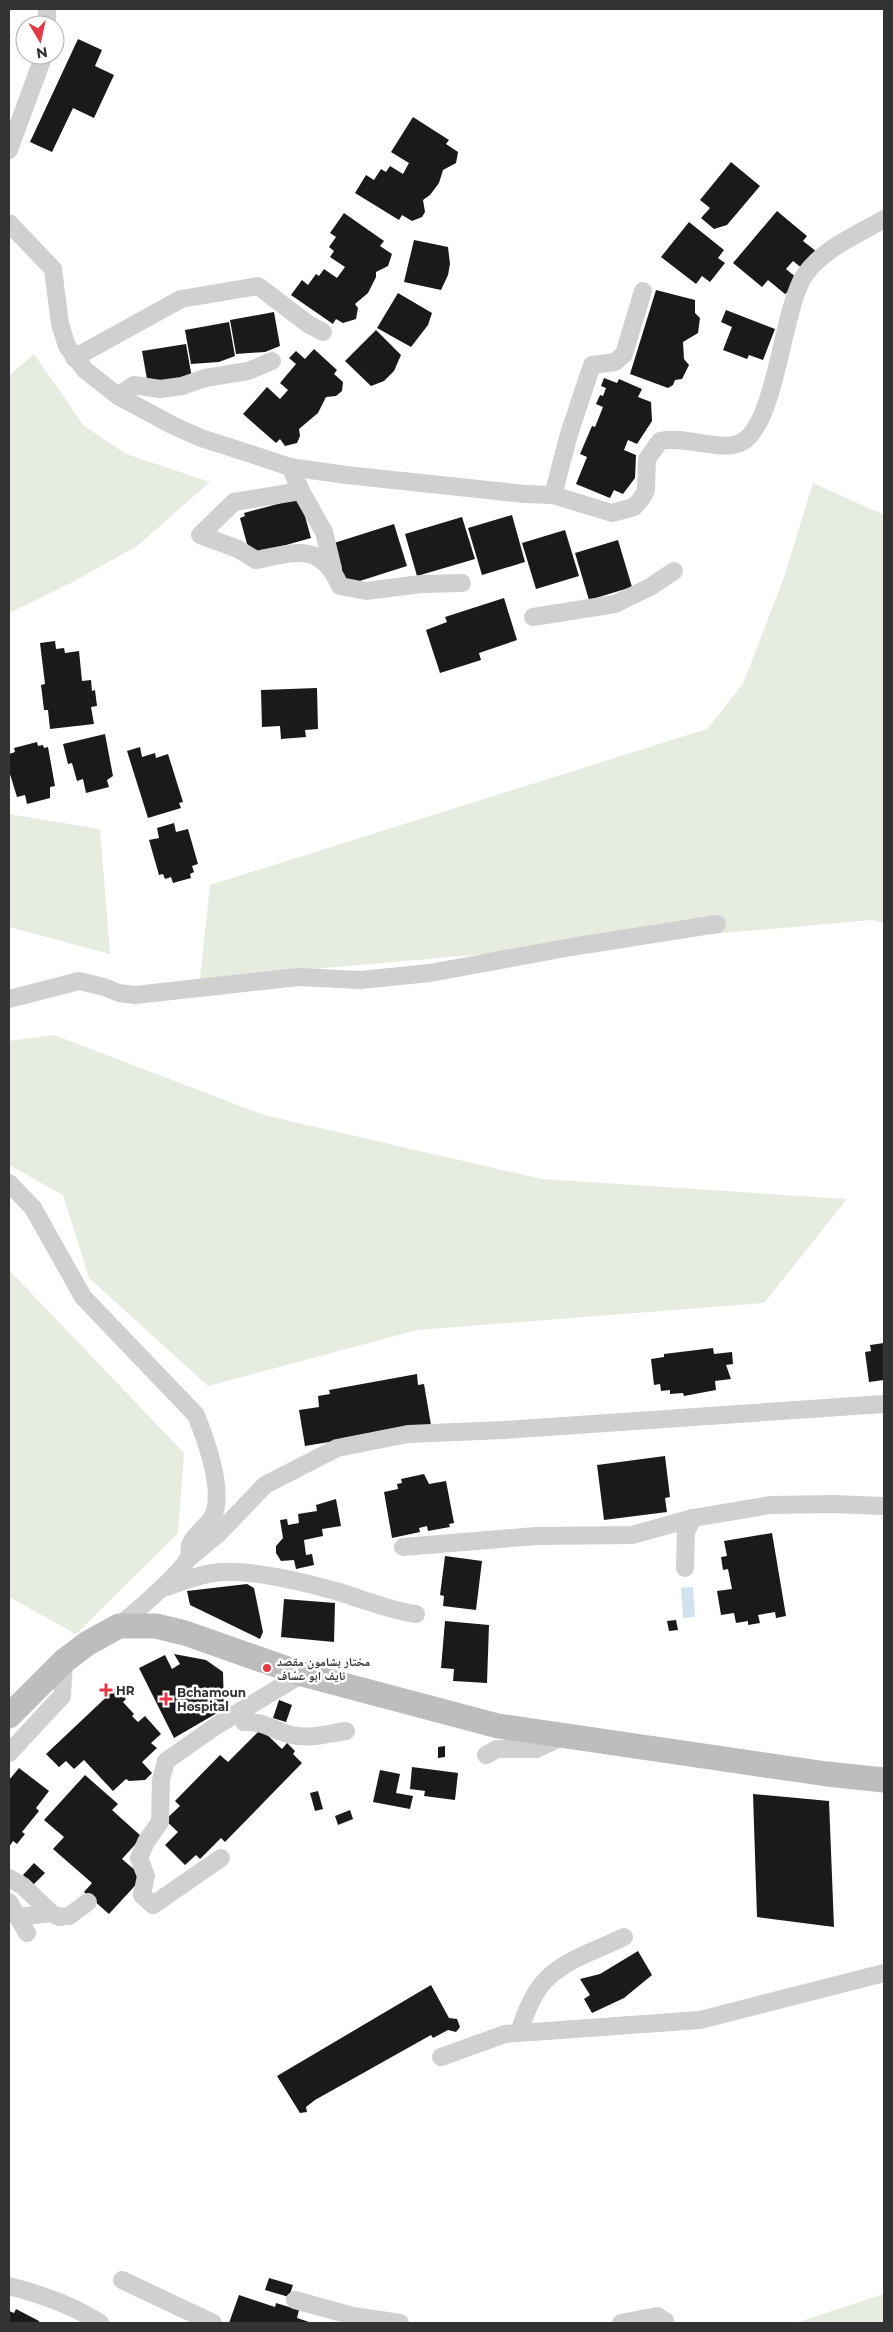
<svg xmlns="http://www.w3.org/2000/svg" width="893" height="2332" viewBox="0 0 893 2332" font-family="Montserrat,'Noto Naskh Arabic',sans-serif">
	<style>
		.green { fill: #e6ecdf }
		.water { fill: #cfe2ee }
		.building { fill: #1a1a1a }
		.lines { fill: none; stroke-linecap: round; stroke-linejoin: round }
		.street { stroke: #d0d0d0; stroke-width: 18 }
		.secondary { stroke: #bdbdbd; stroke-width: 25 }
		.poi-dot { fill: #e63946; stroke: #fff; stroke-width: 2 }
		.labels { text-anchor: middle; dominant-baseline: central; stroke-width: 5; stroke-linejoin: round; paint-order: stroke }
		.poi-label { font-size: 12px; font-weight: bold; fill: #333; stroke: #fff; text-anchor: start }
	</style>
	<rect width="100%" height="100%" fill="#fff"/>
	<!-- green -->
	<g class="green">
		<polygon points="34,354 84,426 126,454 210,482 137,546 73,582 9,613 9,376"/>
		<polygon points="813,483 884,515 884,923 872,920 200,979 210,885 707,729 743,684 784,577"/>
		<polygon points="9,814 100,829 110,954 9,927"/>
		<polygon points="54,1035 264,1115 542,1179 847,1199 764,1303 417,1330 208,1386 89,1278 63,1195 9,1165 9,1041"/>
		<polygon points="9,1270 184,1453 178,1533 76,1634 9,1597"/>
		<polygon points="884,2294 884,2323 795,2323"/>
	</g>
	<!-- water -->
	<polygon class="water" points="693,1587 695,1617 683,1618 681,1588"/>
	<!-- building -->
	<g class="building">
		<polygon points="78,39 102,50 95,66 114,75 94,118 73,108 52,152 30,142"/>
		<polygon points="413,117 449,140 446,144 458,152 456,163 443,170 439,183 430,195 423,200 425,212 422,217 412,221 402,215 399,220 355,193 366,175 374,180 381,169 386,172 390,166 403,174 409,163 391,152"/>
		<polygon points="731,162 760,186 727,225 714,229 701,218 710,208 700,200"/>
		<polygon points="777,211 807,236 803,241 817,252 803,269 793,261 786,269 798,279 795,287 785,294 768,280 762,287 733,263"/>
		<polygon points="344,213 384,241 380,246 392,254 388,266 376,272 376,277 368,293 355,304 358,308 356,319 343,323 336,319 333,324 291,295 302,280 308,285 316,274 319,276 324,269 337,278 345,267 330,257 334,251 329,247 336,237 330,233"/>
		<polygon points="689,222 724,250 718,258 725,263 710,282 702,276 696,284 661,257"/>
		<polygon points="414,240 448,247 450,264 448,275 441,290 404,282"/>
		<polygon points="656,290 695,300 695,313 700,318 698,333 683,342 684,359 689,365 682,379 675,380 673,385 668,388 630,374"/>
		<polygon points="398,293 432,313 428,325 411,347 377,328"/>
		<polygon points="726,310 775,329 763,360 749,355 747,359 723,350 732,327 721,322"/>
		<polygon points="274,312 280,346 265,352 236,354 230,320"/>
		<polygon points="229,322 235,356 219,362 191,364 185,330"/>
		<polygon points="376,330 401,355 394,371 384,381 371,386 345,361"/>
		<polygon points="186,344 192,378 148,385 142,351"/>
		<polygon points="314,349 337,370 334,374 343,382 342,391 336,396 326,397 318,413 299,429 300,436 297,443 285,446 280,439 276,443 243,414 267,387 280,399 288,390 280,383 296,364 289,358 296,351 305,359"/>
		<polygon points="604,378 617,383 619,379 642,389 638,397 651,402 652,421 637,444 628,440 624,450 636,455 635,478 623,494 614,490 610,498 576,484 587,457 580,454 592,426 595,427 603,407 596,404 600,395 603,396 606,388 601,386"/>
		<polygon points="300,498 311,538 250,555 240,518 245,516 244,513"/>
		<polygon points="512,515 525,562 482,575 468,528"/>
		<polygon points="462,517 475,559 417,576 405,534"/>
		<polygon points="394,524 407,566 344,586 331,544"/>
		<polygon points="565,530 579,576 536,589 522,543"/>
		<polygon points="618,540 632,587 589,600 575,553"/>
		<polygon points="504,598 517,640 479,653 481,660 440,673 426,630 447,622 445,617"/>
		<polygon points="55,641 56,649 64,648 65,653 79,651 82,681 91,680 92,691 95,690 97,706 91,707 94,724 50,729 48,710 44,710 41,685 45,684 40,643"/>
		<polygon points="317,688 318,729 305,730 306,737 281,739 280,726 262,727 261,690"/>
		<polygon points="105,734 113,776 107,780 109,787 86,793 83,779 77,781 72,763 68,764 63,744"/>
		<polygon points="37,742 38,746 43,745 44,748 48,747 55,786 50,787 50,798 27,804 25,795 17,797 9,771 9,754 15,752 14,748"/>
		<polygon points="140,747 142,757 155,753 156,758 168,754 183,802 179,803 181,808 148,818 127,751"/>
		<polygon points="174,823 176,832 188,829 198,864 192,866 194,872 190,874 191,878 173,883 171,877 165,879 163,874 159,875 149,840 159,838 157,828"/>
		<polygon points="884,1343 884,1380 869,1382 865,1352 871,1351 870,1345"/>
		<polygon points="713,1348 714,1354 732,1352 733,1364 726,1365 731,1379 715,1381 716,1390 684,1396 683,1393 670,1394 670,1390 661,1391 660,1384 654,1385 651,1359 664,1357 664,1354"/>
		<polygon points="417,1374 418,1385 424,1384 431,1425 305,1446 299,1410 319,1407 318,1396 330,1394 329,1390"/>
		<polygon points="665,1456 670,1497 665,1498 667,1512 604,1520 597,1465"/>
		<polygon points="424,1474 429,1484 446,1481 454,1523 449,1524 450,1527 428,1531 427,1526 419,1528 420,1532 392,1538 384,1492 398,1489 397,1484 402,1483 401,1479"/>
		<polygon points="336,1499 341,1526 322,1529 323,1536 304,1540 306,1555 312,1554 314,1565 296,1569 294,1560 281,1561 276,1553 276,1546 283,1538 280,1520 287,1519 288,1525 299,1523 298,1514 317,1511 316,1505"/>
		<polygon points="772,1533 786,1616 776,1618 775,1612 758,1615 760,1623 748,1625 748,1621 736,1623 734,1613 721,1615 717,1591 732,1589 728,1569 723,1570 721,1557 727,1556 724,1541"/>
		<polygon points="445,1556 482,1561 476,1610 443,1606 444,1596 440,1595"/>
		<polygon points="247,1584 254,1588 263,1632 260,1639 190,1605 187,1591"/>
		<polygon points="284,1599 335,1603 334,1642 281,1637"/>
		<polygon points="676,1620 678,1630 669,1631 667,1621"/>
		<polygon points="445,1621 489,1625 487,1683 453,1681 454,1669 441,1668"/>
		<polygon points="174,1654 206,1660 223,1672 224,1709 174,1738 139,1668 165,1655 172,1669 180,1664"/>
		<polygon points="116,1688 126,1699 123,1702 134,1714 132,1716 138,1722 145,1716 161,1734 151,1743 157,1748 142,1762 152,1773 145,1780 129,1781 126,1779 113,1791 84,1760 74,1769 66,1761 59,1767 46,1754"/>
		<polygon points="279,1700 292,1705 286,1722 273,1718"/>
		<polygon points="261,1729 282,1749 287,1743 295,1751 293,1754 302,1763 225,1842 221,1838 200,1859 196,1855 185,1865 165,1845 178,1832 165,1820 180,1806 175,1801 220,1755 228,1762"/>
		<polygon points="445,1746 445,1757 438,1758 438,1747"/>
		<polygon points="412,1767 458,1773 455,1800 424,1796 425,1791 410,1789"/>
		<polygon points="19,1768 49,1791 36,1808 39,1811 22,1832 25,1834 17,1844 13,1841 9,1847 9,1780"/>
		<polygon points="380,1770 400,1774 396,1793 413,1796 410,1809 373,1802"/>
		<polygon points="85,1775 118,1804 112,1810 142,1837 122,1859 143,1877 109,1914 84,1892 92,1883 53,1849 64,1837 44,1820"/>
		<polygon points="318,1791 323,1809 315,1811 310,1793"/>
		<polygon points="753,1794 829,1801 834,1927 757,1917"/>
		<polygon points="350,1810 353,1819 338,1825 335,1816"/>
		<polygon points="34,1863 45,1873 33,1885 23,1875"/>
		<polygon points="638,1951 652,1975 624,1998 592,2013 584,1999 590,1995 580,1979 600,1974"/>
		<polygon points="431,1985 449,2018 457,2019 460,2027 456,2032 448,2030 433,2038 431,2035 315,2100 306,2107 307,2112 300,2113 277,2076"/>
		<polygon points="269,2278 293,2285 289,2297 265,2290"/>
		<polygon points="239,2295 275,2307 276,2303 299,2310 297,2318 312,2323 229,2323"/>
		<polygon points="16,2309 39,2321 38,2323 9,2323 9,2311 14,2313"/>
	</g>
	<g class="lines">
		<!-- street -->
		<g class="street">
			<polyline points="47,25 47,9"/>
			<polyline points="9,150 44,55"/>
			<path d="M 9,223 L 53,269 L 60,324 L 67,346 L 85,370 L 118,396 L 174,426 L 201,438 L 254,455 L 290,467 L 346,475 L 525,494 L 553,495 L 612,513 L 634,507 L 642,498 L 646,490 L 647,459 L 660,441 C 685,435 721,453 742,442 C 776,424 782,311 804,276 C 822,249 857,235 884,219"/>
			<polyline points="74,358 181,299 258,286 308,324 323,332"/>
			<polyline points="118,396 134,385 160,389 182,386 205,378 248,371 272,361"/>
			<path d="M 290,467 L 301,491 L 234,502 L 200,535 L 238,549 L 256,560 C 296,552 321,542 340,586 L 366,591 L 421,584 L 462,583"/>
			<polyline points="301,491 324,532 333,569"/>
			<polyline points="553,495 569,434 592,365 615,362 624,354 643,291"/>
			<polyline points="533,617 615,604 650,587 674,571"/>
			<polyline points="9,999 79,981 104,987 119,993 135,995 298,977 360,980 430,973 571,947 717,924"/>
			<path d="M 9,1183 L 33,1208 L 83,1297 L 196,1415 C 206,1440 222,1485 215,1511 C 211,1525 195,1532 190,1545 C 189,1548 190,1553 189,1556 C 184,1571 133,1614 119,1626"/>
			<polyline points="403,1547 536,1536 632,1535 693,1518 770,1505 833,1504 884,1506"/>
			<polyline points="189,1558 219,1533 265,1485 337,1448 408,1434 504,1430 884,1404"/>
			<polyline points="685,1568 686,1532 693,1518"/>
			<path d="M 163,1588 C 182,1582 202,1573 222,1572 C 254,1570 308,1583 339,1592 C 365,1600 389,1610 416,1614"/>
			<path d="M 239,1712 L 244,1722 C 265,1722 269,1728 288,1734 C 306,1740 327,1734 346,1731"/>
			<polyline points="9,1753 62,1696 64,1661"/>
			<polyline points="486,1755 497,1749 536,1749 564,1736"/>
			<polyline points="221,1858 153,1905 142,1895 146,1876 139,1858 146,1842 160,1822 161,1780 166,1761 216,1726 302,1674"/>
			<polyline points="9,1878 23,1886 51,1913"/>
			<polyline points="9,1902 27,1933"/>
			<polyline points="17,1917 51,1913 59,1917 69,1916 88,1902"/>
			<path d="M 519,2032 C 525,2015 531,1997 543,1983 C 562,1960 598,1950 624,1937"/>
			<polyline points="441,2057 505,2034 700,2020 884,1973"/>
			<polyline points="122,2280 213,2323"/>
			<path d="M 9,2286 C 40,2294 73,2305 100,2323"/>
			<polyline points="295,2300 353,2316 400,2323"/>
			<polyline points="621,2323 657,2316 665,2321 665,2323"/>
		</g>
		<!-- secondary -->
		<polyline class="secondary" points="9,1716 64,1661 88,1643 119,1626 156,1626 185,1633 302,1674 498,1726 827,1774 884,1780"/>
	</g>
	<!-- markers -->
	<g class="poi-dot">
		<circle cx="267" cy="1668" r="5"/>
		<path d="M103.5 1682.5h5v5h5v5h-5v5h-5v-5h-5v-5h5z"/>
		<path d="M163.5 1691.5h5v5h5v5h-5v5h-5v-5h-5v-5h5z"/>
	</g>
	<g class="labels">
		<!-- poi labels -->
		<g class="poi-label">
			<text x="277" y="1661">مختار بشامون مقصد<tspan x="277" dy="14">نايف ابو عسّاف</tspan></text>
			<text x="116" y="1690">HR</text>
			<text x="177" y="1692">Bchamoun<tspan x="177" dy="14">Hospital</tspan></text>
		</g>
	</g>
	<!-- border -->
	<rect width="893" height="2332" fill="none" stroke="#333333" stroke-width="20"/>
	<!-- north arrow -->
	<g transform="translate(40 40) rotate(171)"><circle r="24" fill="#ffffff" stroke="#adadad"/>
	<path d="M0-4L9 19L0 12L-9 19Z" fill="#e63946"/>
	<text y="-8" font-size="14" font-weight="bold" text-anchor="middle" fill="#333333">N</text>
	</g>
</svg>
